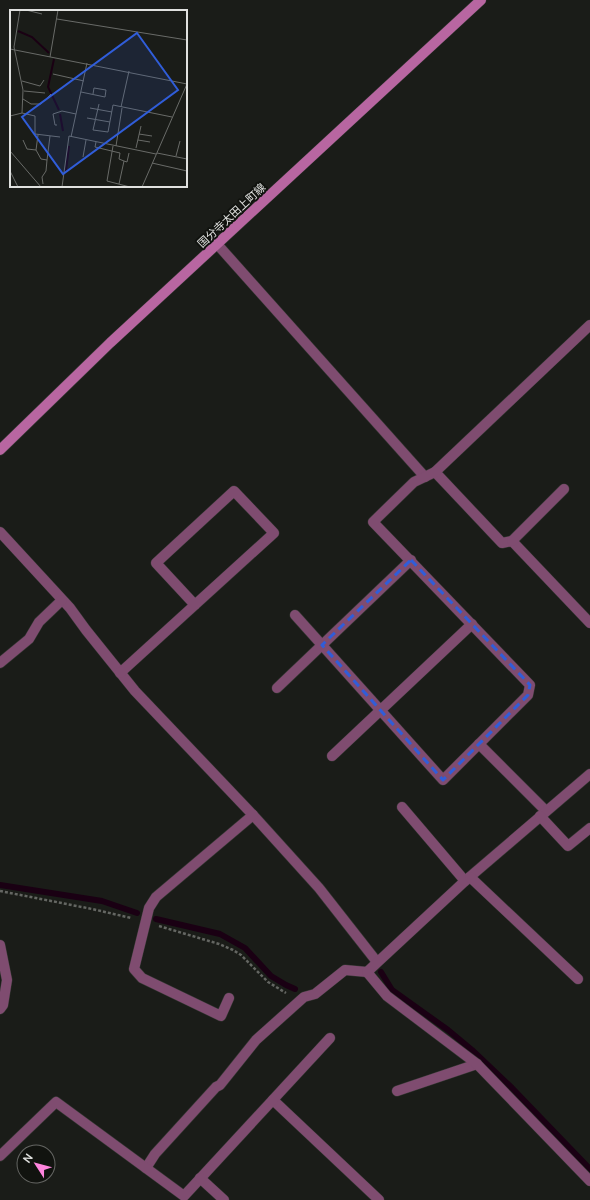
<svg xmlns="http://www.w3.org/2000/svg" width="590" height="1200" viewBox="0 0 590 1200" font-family="Manrope,'Noto Sans JP',sans-serif">
	<style>
		.lines { fill: none; stroke-linecap: round; stroke-linejoin: round }
		.stream { stroke: #1a0013; stroke-width: 6 }
		.lane-casing { stroke: #363834; stroke-width: 11 }
		.street-casing { stroke: #363834; stroke-width: 11 }
		.secondary-casing { stroke: #363834; stroke-width: 11 }
		.path { stroke: #646662; stroke-width: 2.5; stroke-dasharray: 3 2; stroke-linecap: butt }
		.lane { stroke: #7f4c70; stroke-width: 10 }
		.street { stroke: #7f4c70; stroke-width: 10 }
		.secondary { stroke: #b866a1; stroke-width: 10 }
		.marked { fill: none; stroke: #305dd9; stroke-width: 3; stroke-dasharray: 8 5; stroke-linejoin: round }
		.labels { text-anchor: middle; dominant-baseline: central; stroke-width: 4; stroke-linejoin: round; paint-order: stroke }
		.street-label { font-size: 11px; fill: #e0e1df; stroke: #11130f }
		.inset-river { fill: none; stroke: #1a0013; stroke-width: 2 }
		.inset-road { fill: none; stroke: #696b68; stroke-width: 1 }
		.view { fill: #305dd9; fill-opacity: 0.15; stroke: #305dd9; stroke-width: 2 }
		.inset-edge { fill: none; stroke: #e0e1df; stroke-width: 2 }
	</style>
	<rect width="100%" height="100%" fill="#1a1c18"/>
	<g class="lines">
		<!-- stream -->
		<g class="stream">
			<polyline points="0,885 102,901 137,913"/>
			<polyline points="156,919 220,934 245,948 271,976 286,985 295,989"/>
			<polyline points="381,972 392,990 448,1030 472,1050 512,1088 590,1169"/>
		</g>
		<!-- lane casing -->
		<g class="lane-casing">
			<g id="lane">
				<polyline points="397,1091 477,1064"/>
				<polyline points="146,1168 155,1154 216,1087 220,1085 256,1040 304,997 315,994 345,970 367,972"/>
			</g>
		</g>
		<!-- street casing -->
		<g class="street-casing">
			<g id="street">
				<polyline points="217,244 425,477"/>
				<polyline points="435,472 502,543 512,541 590,623"/>
				<polyline points="0,532 70,608 86,630 135,691 253,815 319,888 377,962"/>
				<polyline points="512,541 564,489"/>
				<polyline points="295,615 443,780 528,695 530,685 373,522 414,482 435,472 590,325"/>
				<polyline points="0,663 29,639 39,622 62,600"/>
				<polyline points="120,673 274,533 234,491 156,563 195,605"/>
				<polyline points="277,688 411,560"/>
				<polyline points="479,744 546,811"/>
				<polyline points="332,756 472,624"/>
				<polyline points="590,774 465,881 367,972 387,996 477,1064 590,1181"/>
				<polyline points="402,807 465,881"/>
				<polyline points="540,816 568,846 590,828"/>
				<polyline points="470,877 578,979"/>
				<polyline points="0,945 7,980 3,1005 0,1009"/>
				<polyline points="229,998 221,1016 142,978 134,969 149,908 156,897 253,815"/>
				<polyline points="273,1100 379,1200"/>
				<polyline points="0,1156 56,1102 184,1196 330,1038"/>
				<polyline points="200,1178 224,1200"/>
			</g>
		</g>
		<!-- secondary casing -->
		<g class="secondary-casing">
			<polyline id="secondary" points="0,450 110,343 481,0"/>
		</g>
		<!-- path -->
		<g class="path">
			<polyline points="0,891 92,909 131,918"/>
			<polyline points="159,926 219,944 233,950 241,955 268,982 286,993"/>
		</g>
		<!-- lane -->
		<use href="#lane" class="lane"/>
		<!-- street -->
		<use href="#street" class="street"/>
		<!-- secondary -->
		<use href="#secondary" class="secondary"/>
	</g>
	<!-- marked area -->
	<path class="marked" d="M 411,560 L 530,685 L 528,695 L 443,780 L 322,645 Z"/>
	<g class="labels">
		<!-- street labels -->
		<g class="street-label">
			<text transform="translate(231 215) rotate(-43)">国分寺太田上町線</text>
		</g>
	</g>
	<!-- overview -->
	<g transform="translate(10 10)">
		<rect width="177" height="177" fill="#1a1c18"/>
		<path class="inset-river" d="M 8,21 L 22,27 L 39,43M 44,49 L 38,77 L 49,100M 50,104 L 53,121M 56,161 L 59,136"/>
		<path class="inset-road" d="M 10,0 L 4,37 L 13,80 L 12,103M 16,0 L 32,4M 47,9 L 177,30M 0,39 L 177,74M 40,47 L 48,0M 43,64 L 74,71M 12,71 L 30,76 L 34,70M 14,81 L 35,83M 71,82 L 95,87 L 96,80 L 84,78 L 83,84M 13,89 L 21,94 L 31,94 L 41,84M 89,94 L 83,120 L 98,122 L 103,95 L 162,107M 111,97 L 119,61M 80,98 L 102,102M 0,106 L 12,103 L 25,106 L 25,124 L 50,127M 77,108 L 100,112M 47,115 L 45,115 L 43,104 L 52,101 L 66,104M 129,124 L 142,126M 28,125 L 26,140 L 31,149 L 37,150 L 40,126M 61,127 L 77,53M 13,130 L 17,139 L 26,140M 128,130 L 140,132M 86,132 L 85,137 L 110,143 L 109,149 L 114,151 L 109,174M 103,136 L 97,171 L 120,177M 106,136 L 112,98M 126,138 L 131,116M 0,141 L 31,177M 147,143 L 177,149M 166,146 L 170,131M 73,147 L 76,130M 114,151 L 117,152 L 119,143M 142,153 L 177,161M 0,161 L 8,177M 33,174 L 32,167 L 36,161 L 37,150M 52,177 L 59,126 L 146,144M 132,177 L 177,74"/>
		<path class="view" d="M 127,23 L 168,80 L 53,164 L 12,107 Z"/>
		<rect width="177" height="177" class="inset-edge"/>
	</g>
	<!-- north arrow -->
	<g transform="translate(36 1164) rotate(306)"><circle r="19" fill="#11130f" stroke="#646562"/>
	<path d="M0-3L7 15L0 10L-7 15Z" fill="#ff85de"/>
	<text y="-6" font-size="11" font-weight="bold" text-anchor="middle" fill="#e0e1df">N</text>
	</g>
</svg>
